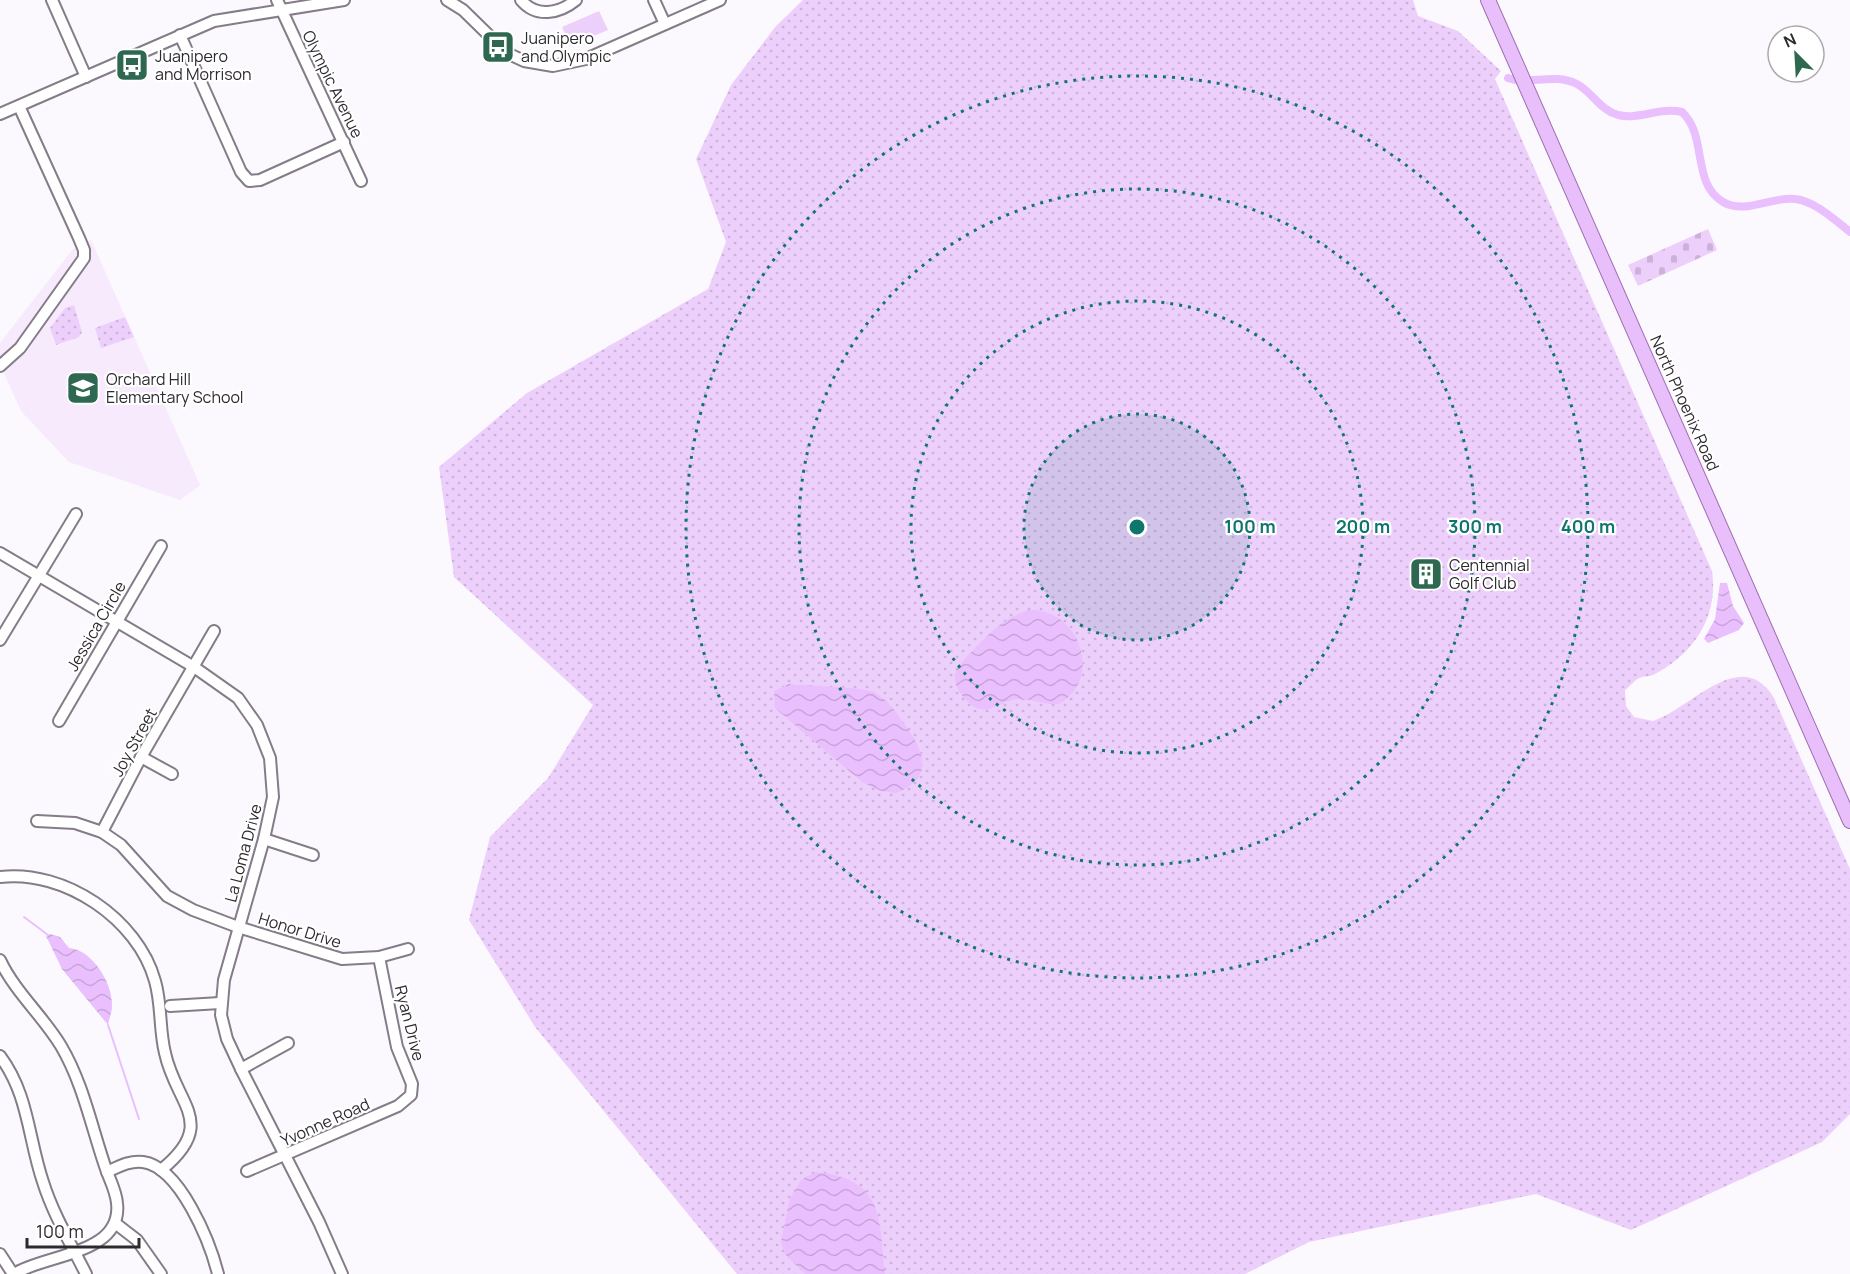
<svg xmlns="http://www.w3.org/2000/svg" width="1850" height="1274" viewBox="0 0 1850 1274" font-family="Manrope,sans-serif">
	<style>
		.built { fill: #f7eafd }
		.grass { fill: url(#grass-dots) }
		.cemetery { fill: url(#cemetery-stones) }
		.pitch { fill: #edcffc }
		.water { fill: url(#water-waves) }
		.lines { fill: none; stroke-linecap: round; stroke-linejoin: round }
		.stream { stroke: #eabffe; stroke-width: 2 }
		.canal { stroke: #eabffe; stroke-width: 8 }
		.minor-casing { stroke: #847c88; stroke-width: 14 }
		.major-casing { stroke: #9d6fb2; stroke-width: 16 }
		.minor { stroke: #fff; stroke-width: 10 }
		.major { stroke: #e9bffb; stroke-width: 14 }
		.ring { fill: none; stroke: #0f766e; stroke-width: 3; stroke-dasharray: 3 6 }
		.labels { text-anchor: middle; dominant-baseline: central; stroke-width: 4.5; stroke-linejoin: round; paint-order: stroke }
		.poi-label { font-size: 16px; fill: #2d2a2e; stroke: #fff; text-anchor: start }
		.street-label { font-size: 16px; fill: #2d2a2e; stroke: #fff }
		.centre { fill: #0f766e; stroke: #fff; stroke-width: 3 }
		.ring-label { font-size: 18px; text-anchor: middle; font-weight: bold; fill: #0f766e; stroke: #fff; stroke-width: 4.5; stroke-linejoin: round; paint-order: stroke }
	</style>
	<defs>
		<pattern id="grass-dots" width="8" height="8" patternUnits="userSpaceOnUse" patternTransform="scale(1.5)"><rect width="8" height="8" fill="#edcffc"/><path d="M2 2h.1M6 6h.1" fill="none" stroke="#ccb2d8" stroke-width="1.8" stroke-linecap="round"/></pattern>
		<pattern id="cemetery-stones" width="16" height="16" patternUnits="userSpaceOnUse" patternTransform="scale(1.5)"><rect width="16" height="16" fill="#edcffc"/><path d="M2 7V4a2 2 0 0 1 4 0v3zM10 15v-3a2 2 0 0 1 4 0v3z" fill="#ccb2d8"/></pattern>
		<pattern id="water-waves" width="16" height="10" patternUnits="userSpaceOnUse" patternTransform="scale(1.5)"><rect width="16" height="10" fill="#eabffe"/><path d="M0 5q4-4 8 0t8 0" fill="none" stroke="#c9a4da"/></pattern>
	</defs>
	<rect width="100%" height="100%" fill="#fcf9fe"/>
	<!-- built -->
	<polygon class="built" points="91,240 200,485 180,500 69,462 21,411 0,364 0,343 73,249"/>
	<!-- grass -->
	<g class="grass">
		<path d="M 803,0 L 1413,0 L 1418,16 L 1458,31 L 1501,71 L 1495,79 L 1712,571 C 1719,617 1693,655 1653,675 C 1649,677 1643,676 1639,678 C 1635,680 1629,687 1625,690 L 1626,706 L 1634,717 L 1653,721 C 1691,709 1741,644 1774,698 L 1850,869 L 1850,1114 L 1822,1142 L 1631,1230 L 1536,1194 L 1309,1242 L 1245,1274 L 737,1274 L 535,1027 L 469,920 L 490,837 L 548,778 L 593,705 L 454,577 L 439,467 L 527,393 L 708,289 L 726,242 L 696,159 L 731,85 L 776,26 Z"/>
		<polygon points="74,305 82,332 79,337 56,345 50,328 65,308"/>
		<polygon points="125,317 134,337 101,348 95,328"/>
	</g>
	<!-- cemetery -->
	<polygon class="cemetery" points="1708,229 1717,250 1638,286 1628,265"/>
	<!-- pitch -->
	<polygon class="pitch" points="599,11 608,30 570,46 562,27"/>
	<!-- water -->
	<g class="water">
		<polygon points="1720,583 1727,583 1733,606 1744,623 1739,630 1708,643 1704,639 1715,619"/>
		<path d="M 1031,610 C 1081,610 1103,679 1059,704 C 1046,706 1032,698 1018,699 C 1005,699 994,712 979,709 C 972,707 965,700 961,694 C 946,673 962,662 975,648 C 992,631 1006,615 1031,610 Z"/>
		<path d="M 789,684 C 806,686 862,687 873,692 C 884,697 893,707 900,718 C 919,744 941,775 896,793 L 881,791 L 862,782 L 775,708 L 774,691 Z"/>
		<path d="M 50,934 L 60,937 L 69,948 C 93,950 113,984 112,1006 C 112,1012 109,1019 108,1025 L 62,969 L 46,936 Z"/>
		<path d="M 816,1172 C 886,1178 879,1222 885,1274 L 805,1274 L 785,1254 L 781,1242 L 790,1198 L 802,1179 Z"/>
	</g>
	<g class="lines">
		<!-- stream -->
		<g class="stream">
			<polyline points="24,917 48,935"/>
			<polyline points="108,1025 139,1119"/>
		</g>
		<!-- canal -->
		<path class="canal" d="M 1508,78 C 1529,86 1553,72 1577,84 C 1592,92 1600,110 1618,115 C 1639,120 1660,107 1682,112 C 1708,136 1691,183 1723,202 C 1745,215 1772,196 1795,199 C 1815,201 1835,220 1850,232"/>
		<!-- minor casing -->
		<g class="minor-casing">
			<g id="minor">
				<polyline points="52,0 86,77"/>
				<polyline points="277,0 361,181"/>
				<polyline points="447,0 463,10 507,53 524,61 553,66 586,59 720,0"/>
				<path d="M 521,0 C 536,18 559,14 576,0"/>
				<polyline points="654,0 665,24"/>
				<polyline points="180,35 241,172 249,181 260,180 344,142"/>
				<polyline points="0,114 214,21 344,0"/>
				<polyline points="0,366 20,348 84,258 84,250 79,238 19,106"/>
				<polyline points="0,553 194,667 238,698 257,725 270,758 273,797 264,839 224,980 221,1015 227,1039 241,1069 319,1222 342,1274"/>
				<polyline points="0,640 76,514"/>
				<polyline points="59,721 161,546"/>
				<polyline points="141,757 172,774"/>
				<polyline points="37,821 75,823 102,832 121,845 167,896 193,910 238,927 342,959 379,957 408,949"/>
				<polyline points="102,832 141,757 214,631"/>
				<polyline points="264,839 313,855"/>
				<path d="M 0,877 C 64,869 138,919 155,981 C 162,1005 159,1029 165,1053 C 176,1105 219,1123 161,1170"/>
				<path d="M 0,960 C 15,992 43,1016 61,1046 C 84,1085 92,1130 107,1172"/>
				<polyline points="170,1006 220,1003"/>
				<path d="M 0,1056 C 29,1095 28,1138 43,1182 C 53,1214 71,1244 86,1274"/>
				<polyline points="241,1069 288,1043"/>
				<polyline points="247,1171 398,1106 411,1095 412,1084 397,1047 379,957"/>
				<polyline points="115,1223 137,1240 161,1274"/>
				<polyline points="0,1254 13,1274"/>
				<path d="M 14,1274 C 45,1254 123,1255 117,1203 C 116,1192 111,1182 107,1172 C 118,1167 130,1160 143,1162 C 180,1167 210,1242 218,1274"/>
			</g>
		</g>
		<!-- major casing -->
		<g class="major-casing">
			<polyline id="major" points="1488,0 1850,821"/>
		</g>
		<!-- minor -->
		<use href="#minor" class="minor"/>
		<!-- major -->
		<use href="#major" class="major"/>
	</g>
	<!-- distance rings -->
	<circle cx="1137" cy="527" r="113" fill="#0f766e" fill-opacity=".12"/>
	<g class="ring">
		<circle cx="1137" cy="527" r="113"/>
		<circle cx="1137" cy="527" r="226"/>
		<circle cx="1137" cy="527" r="338"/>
		<circle cx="1137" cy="527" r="451"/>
	</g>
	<!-- icons -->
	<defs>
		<g id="bus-square" transform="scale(1.725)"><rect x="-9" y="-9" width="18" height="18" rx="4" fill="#2e6851" stroke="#fff"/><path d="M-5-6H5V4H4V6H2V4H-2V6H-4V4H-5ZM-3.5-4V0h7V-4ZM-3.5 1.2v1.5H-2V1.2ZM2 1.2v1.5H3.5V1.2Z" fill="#fff"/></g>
		<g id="school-square" transform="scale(1.725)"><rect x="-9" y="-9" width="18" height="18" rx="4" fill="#2e6851" stroke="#fff"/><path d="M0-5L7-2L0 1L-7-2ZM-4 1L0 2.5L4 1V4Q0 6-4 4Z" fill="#fff"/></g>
		<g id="building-square" transform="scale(1.725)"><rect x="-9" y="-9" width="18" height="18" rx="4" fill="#2e6851" stroke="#fff"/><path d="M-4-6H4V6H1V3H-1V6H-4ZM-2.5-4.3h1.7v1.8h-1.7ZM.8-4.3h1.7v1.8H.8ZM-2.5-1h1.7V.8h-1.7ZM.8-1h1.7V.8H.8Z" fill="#fff"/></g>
	</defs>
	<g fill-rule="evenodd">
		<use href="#bus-square" x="498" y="47"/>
		<use href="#bus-square" x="132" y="65"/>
		<use href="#school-square" x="83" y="388"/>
		<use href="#building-square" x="1426" y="574"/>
	</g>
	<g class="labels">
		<!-- poi labels -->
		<g class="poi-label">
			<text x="521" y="38">Juanipero<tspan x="521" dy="18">and Olympic</tspan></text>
			<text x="155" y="56">Juanipero<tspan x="155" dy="18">and Morrison</tspan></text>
			<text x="106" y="379">Orchard Hill<tspan x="106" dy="18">Elementary School</tspan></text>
			<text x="1449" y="565">Centennial<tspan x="1449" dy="18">Golf Club</tspan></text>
		</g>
		<!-- street labels -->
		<g class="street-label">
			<text transform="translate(333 84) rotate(64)">Olympic Avenue</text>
			<text transform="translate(1685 403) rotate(66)">North Phoenix Road</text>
			<text transform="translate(96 626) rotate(-60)">Jessica Circle</text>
			<text transform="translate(134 742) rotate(-61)">Joy Street</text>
			<text transform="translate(243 853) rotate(-75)">La Loma Drive</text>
			<text transform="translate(300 930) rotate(17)">Honor Drive</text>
			<text transform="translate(410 1023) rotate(76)">Ryan Drive</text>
			<text transform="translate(325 1122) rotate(-24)">Yvonne Road</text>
		</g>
	</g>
	<circle cx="1137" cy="527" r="9" class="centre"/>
	<g class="ring-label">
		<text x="1250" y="533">100 m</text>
		<text x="1363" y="533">200 m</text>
		<text x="1475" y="533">300 m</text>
		<text x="1588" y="533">400 m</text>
	</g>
	<!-- north arrow -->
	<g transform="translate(1796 54) rotate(336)"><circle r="28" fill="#ffffff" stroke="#abaaab" stroke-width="1.5"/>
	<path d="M0-4.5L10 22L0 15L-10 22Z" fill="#2e6851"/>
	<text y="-9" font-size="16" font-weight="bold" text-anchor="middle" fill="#2d2a2e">N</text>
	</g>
	<!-- scale -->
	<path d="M27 1238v9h112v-9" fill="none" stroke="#2d2a2e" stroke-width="3"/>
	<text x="36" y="1238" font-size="18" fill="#2d2a2e" stroke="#ffffff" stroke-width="4.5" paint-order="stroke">100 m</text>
</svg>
